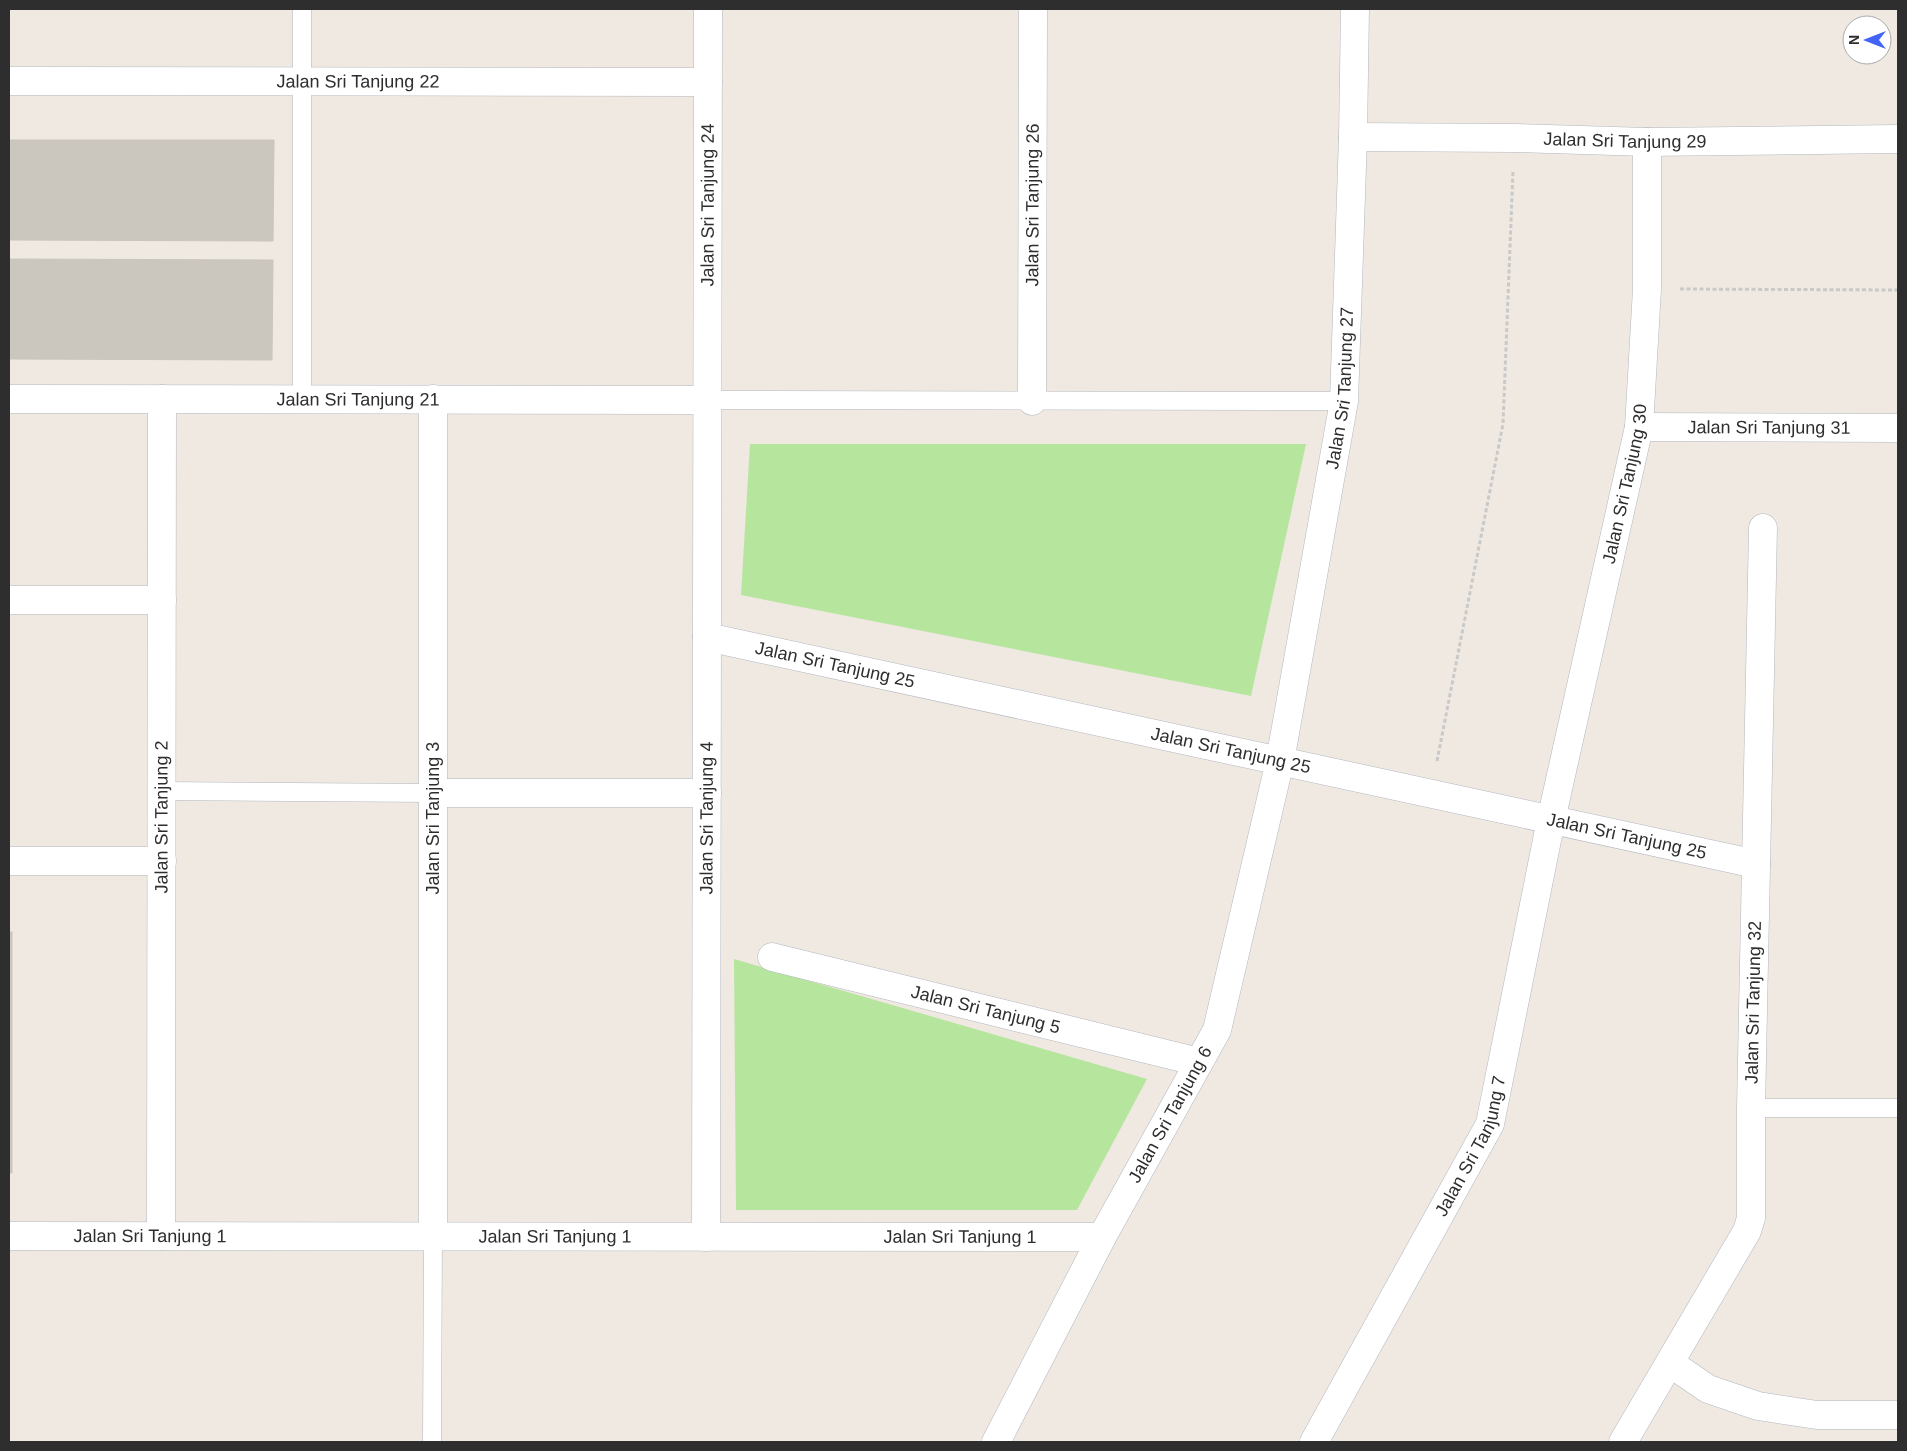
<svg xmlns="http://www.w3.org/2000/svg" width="1907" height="1451" viewBox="0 0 1907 1451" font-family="Arial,sans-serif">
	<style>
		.green { fill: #b6e59e }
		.building { fill: #cbc7bf; stroke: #cbc5ba }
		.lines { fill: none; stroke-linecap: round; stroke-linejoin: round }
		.service-casing { stroke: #b4b7c1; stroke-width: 19 }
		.minor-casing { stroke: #b4b7c1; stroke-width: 29 }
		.path { stroke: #c9c9c9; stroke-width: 3; stroke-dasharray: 4 2.5; stroke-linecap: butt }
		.service { stroke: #fff; stroke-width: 18 }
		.minor { stroke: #fff; stroke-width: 28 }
		.labels { text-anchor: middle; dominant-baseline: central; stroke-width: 4.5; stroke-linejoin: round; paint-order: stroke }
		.street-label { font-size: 18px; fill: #2e2e2e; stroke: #fff }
	</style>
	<rect width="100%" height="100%" fill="#efe9e1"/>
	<!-- green -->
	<g class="green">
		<polygon points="750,444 1306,444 1251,696 741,595"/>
		<polygon points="734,959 1147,1079 1077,1210 736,1210"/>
	</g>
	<!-- building -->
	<g class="building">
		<polygon points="9,140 274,140 273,241 9,240"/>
		<polygon points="9,259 273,260 272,360 9,359"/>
		<rect x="9" y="932" width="3" height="241"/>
	</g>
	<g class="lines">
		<!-- service casing -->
		<g class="service-casing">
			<g id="service">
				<polyline points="302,399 302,9"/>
				<polyline points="708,400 1344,401"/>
				<polyline points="162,791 433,793"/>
				<polyline points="1751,1108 1898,1108"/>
				<polyline points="432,1442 433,1236"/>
			</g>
		</g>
		<!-- minor casing -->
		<g class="minor-casing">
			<g id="minor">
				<path id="s1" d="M 9,81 L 708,82"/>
				<path id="s2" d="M 1353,137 L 1515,138 L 1647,142 L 1898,139"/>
				<path id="s3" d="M 9,399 L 708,400"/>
				<path id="s4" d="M 1032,401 L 1033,9"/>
				<path id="s5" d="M 1639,427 L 1898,428"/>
				<polyline points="9,600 162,600"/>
				<path id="s6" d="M 707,637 L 1756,864"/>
				<polyline points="433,793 707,793"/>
				<polyline points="9,861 162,861"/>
				<path id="s7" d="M 772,957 L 1199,1062"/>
				<path id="s8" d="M 9,1236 L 1102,1237"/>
				<path id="s9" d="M 161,1236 L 162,399"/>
				<polyline points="433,1236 433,399"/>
				<path id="s10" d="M 706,1237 L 708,9"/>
				<polyline points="1670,1363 1708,1389 1758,1406 1817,1415 1898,1415"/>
				<path id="s11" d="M 996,1442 L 1102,1237 L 1217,1030 L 1280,761 L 1344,401 L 1353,137 L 1355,9"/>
				<path id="s12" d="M 1314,1442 L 1490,1124 L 1551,820 L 1639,427 L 1647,289 L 1647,142"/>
				<path id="s13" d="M 1623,1442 L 1747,1231 L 1751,1218 L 1751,1108 L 1763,528"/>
			</g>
		</g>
		<!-- path -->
		<g class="path">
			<polyline points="1680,289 1898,290"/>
			<polyline points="1437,761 1503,424 1513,171"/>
		</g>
		<!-- service -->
		<use href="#service" class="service"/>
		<!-- minor -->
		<use href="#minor" class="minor"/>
	</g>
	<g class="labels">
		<!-- street labels -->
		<g class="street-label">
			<text stroke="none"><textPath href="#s1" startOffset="349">Jalan Sri Tanjung 22</textPath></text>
			<text stroke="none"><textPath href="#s2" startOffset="272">Jalan Sri Tanjung 29</textPath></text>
			<text stroke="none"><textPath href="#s10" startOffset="1032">Jalan Sri Tanjung 24</textPath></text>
			<text stroke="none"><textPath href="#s4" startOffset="196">Jalan Sri Tanjung 26</textPath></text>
			<text stroke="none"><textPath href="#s11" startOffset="1122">Jalan Sri Tanjung 27</textPath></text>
			<text stroke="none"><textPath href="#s3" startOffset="349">Jalan Sri Tanjung 21</textPath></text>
			<text stroke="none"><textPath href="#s5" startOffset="130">Jalan Sri Tanjung 31</textPath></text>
			<text stroke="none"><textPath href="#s12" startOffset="1018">Jalan Sri Tanjung 30</textPath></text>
			<text stroke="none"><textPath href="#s6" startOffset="131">Jalan Sri Tanjung 25</textPath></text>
			<text stroke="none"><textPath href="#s6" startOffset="536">Jalan Sri Tanjung 25</textPath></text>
			<text stroke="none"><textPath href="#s9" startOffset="419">Jalan Sri Tanjung 2</textPath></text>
			<text transform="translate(433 818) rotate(-90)">Jalan Sri Tanjung 3</text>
			<text stroke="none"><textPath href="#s10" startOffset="419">Jalan Sri Tanjung 4</textPath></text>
			<text stroke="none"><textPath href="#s6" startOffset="941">Jalan Sri Tanjung 25</textPath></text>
			<text stroke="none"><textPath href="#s13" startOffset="474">Jalan Sri Tanjung 32</textPath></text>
			<text stroke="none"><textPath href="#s7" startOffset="220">Jalan Sri Tanjung 5</textPath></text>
			<text stroke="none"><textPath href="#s11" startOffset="371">Jalan Sri Tanjung 6</textPath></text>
			<text stroke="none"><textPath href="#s12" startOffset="336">Jalan Sri Tanjung 7</textPath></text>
			<text stroke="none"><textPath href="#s8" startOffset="141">Jalan Sri Tanjung 1</textPath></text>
			<text stroke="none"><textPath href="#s8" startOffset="546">Jalan Sri Tanjung 1</textPath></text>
			<text stroke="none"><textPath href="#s8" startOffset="951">Jalan Sri Tanjung 1</textPath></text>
		</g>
	</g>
	<!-- border -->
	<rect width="1907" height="1451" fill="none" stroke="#2e2e2e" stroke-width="20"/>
	<!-- north arrow -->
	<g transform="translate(1867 40) rotate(270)"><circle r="24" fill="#ffffff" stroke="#ababab"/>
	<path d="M0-4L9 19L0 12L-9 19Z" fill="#4264fb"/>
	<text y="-8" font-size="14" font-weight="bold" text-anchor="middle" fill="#2e2e2e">N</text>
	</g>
</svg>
